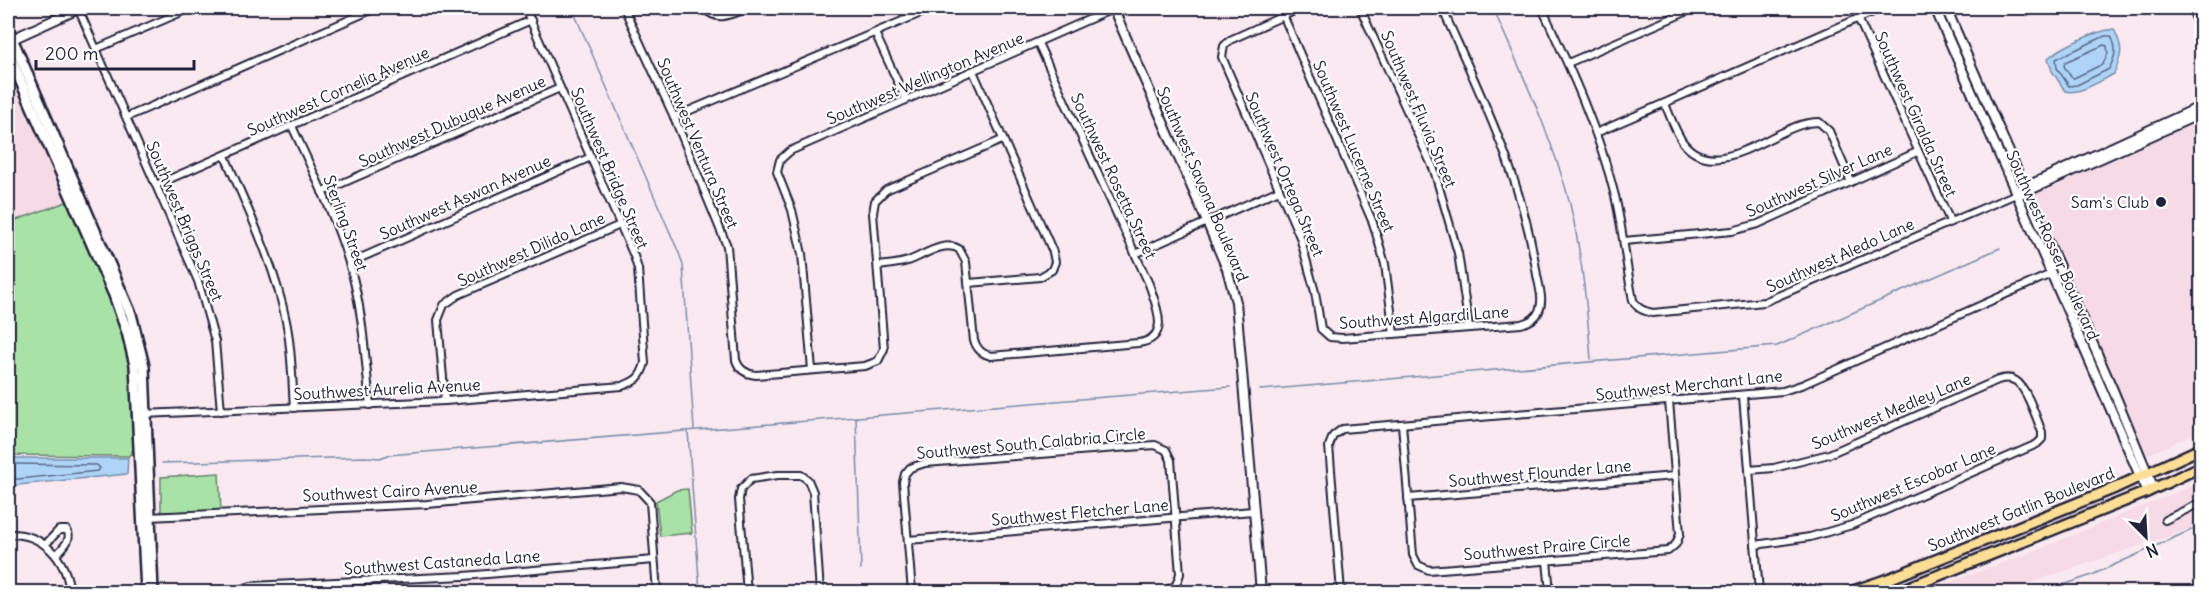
<svg xmlns="http://www.w3.org/2000/svg" width="2209" height="600" viewBox="0 0 2209 600" font-family="Delius,sans-serif">
	<style>
		.built { fill: #f6dae6 }
		.green { fill: #a9e2a6; stroke: #668270; stroke-width: 1.5 }
		.water { fill: #aed4f8; stroke: #768dac; stroke-width: 1.5 }
		.lines { fill: none; stroke-linecap: round; stroke-linejoin: round }
		.shore { stroke: #5a6987; stroke-width: 1.5 }
		.stream { stroke: #768dac; stroke-width: 1.5 }
		.minor-casing { stroke: #22223b; stroke-width: 10 }
		.tertiary-casing { stroke: #22223b; stroke-width: 12 }
		.secondary-casing { stroke: #22223b; stroke-width: 14 }
		.primary-casing { stroke: #22223b; stroke-width: 14 }
		.minor { stroke: #fff; stroke-width: 6 }
		.tertiary { stroke: #fff; stroke-width: 8 }
		.secondary { stroke: #fff; stroke-width: 9 }
		.primary { stroke: #fdde96; stroke-width: 9 }
		.poi-dot { fill: #22223b; stroke: #fff; stroke-width: 2 }
		.labels { text-anchor: middle; dominant-baseline: central; stroke-width: 4.5; stroke-linejoin: round; paint-order: stroke }
		.street-label { font-size: 16px; fill: #22223b; stroke: #fff }
		.poi-label { font-size: 16px; fill: #22223b; stroke: #fff; text-anchor: end }
	</style>
	<rect width="100%" height="100%" fill="#fae9f0"/>
	<filter id="ink" filterUnits="userSpaceOnUse"><feTurbulence type="fractalNoise" baseFrequency=".0167" numOctaves="2"/><feDisplacementMap in="SourceGraphic" scale="12" xChannelSelector="R" yChannelSelector="G"/><feConvolveMatrix kernelMatrix="1 2 1 2 8 2 1 2 1" color-interpolation-filters="sRGB"/></filter>
	<g filter="url(#ink)">
		<!-- built -->
		<g class="built">
			<polygon points="8,59 69,201 8,223"/>
			<polygon points="2201,117 2201,430 2143,457 2030,194 2105,159"/>
			<polygon points="2020,196 2025,196 2113,396 2108,397"/>
			<polygon points="2201,482 2201,499 2161,519 2164,524 2201,506 2201,525 2041,579 2008,592 1922,592 2028,554"/>
		</g>
		<!-- green -->
		<g class="green">
			<path d="M 69,201 C 92,253 121,306 131,363 C 136,389 135,418 136,445 L 129,456 L 8,455 L 8,223 Z"/>
			<polygon points="219,473 221,511 161,512 161,477"/>
			<polygon points="688,489 692,533 660,536 656,501 677,490"/>
		</g>
		<!-- water -->
		<g class="water">
			<path d="M 2114,29 C 2124,50 2122,54 2114,74 C 2100,81 2080,95 2065,91 L 2052,71 L 2048,58 C 2063,46 2095,31 2114,29 Z"/>
			<polygon points="8,458 128,458 127,474 8,486"/>
		</g>
		<g class="lines">
			<!-- shore -->
			<g class="shore">
				<path d="M 2105,36 L 2111,36 C 2118,49 2115,57 2109,69 L 2077,85 L 2069,86 L 2057,68 L 2056,59 Z"/>
				<polygon points="2104,45 2107,46 2108,53 2103,64 2074,78 2071,77 2064,66 2065,62"/>
				<polyline points="8,464 97,465 100,468 98,471 8,480"/>
			</g>
			<!-- stream -->
			<g class="stream">
				<polyline points="572,8 679,253 683,265 694,429"/>
				<path d="M 1493,8 C 1521,72 1552,136 1570,204 C 1582,255 1587,308 1591,359"/>
				<polyline points="1260,390 1777,346 2000,248"/>
				<polyline points="856,417 861,569"/>
				<polyline points="688,432 700,592"/>
				<polyline points="162,463 365,457 380,458 388,455 1230,387"/>
				<polyline points="2043,592 2092,575 2202,525"/>
			</g>
			<!-- minor casing -->
			<g class="minor-casing">
				<g id="minor">
					<polyline points="78,8 198,281 215,341 221,411"/>
					<path d="M 624,8 L 674,117 L 727,246 L 736,360 C 739,370 746,374 756,375 L 865,366 L 878,361 L 884,349 L 873,213 L 875,201 L 886,190 L 1002,140"/>
					<path d="M 704,8 C 718,23 732,14 748,8"/>
					<polyline points="1280,8 1373,223 1385,264 1394,334"/>
					<path d="M 1301,8 L 1230,40 L 1224,46 L 1222,57 L 1300,237 L 1315,292 L 1321,329 L 1330,337 L 1342,338 L 1521,324 C 1529,322 1536,319 1539,311 C 1544,301 1539,286 1537,275 C 1522,176 1482,98 1442,8"/>
					<polyline points="1360,8 1434,170 1458,253 1469,328"/>
					<path d="M 1542,8 C 1570,68 1599,131 1615,196 C 1623,230 1626,266 1633,300 C 1637,309 1644,311 1653,313 L 1764,302 L 2016,194"/>
					<polyline points="2191,8 2202,31"/>
					<polyline points="1858,18 1950,221"/>
					<polyline points="875,33 906,100"/>
					<polyline points="96,49 191,8"/>
					<polyline points="1568,63 1695,8"/>
					<path d="M 1665,104 C 1670,116 1675,130 1682,141 C 1707,176 1751,147 1779,134 C 1792,128 1804,122 1819,122 L 1829,131 L 1851,182"/>
					<polyline points="127,117 376,8"/>
					<polyline points="674,117 933,8"/>
					<path d="M 292,126 C 312,170 335,215 349,263 C 363,308 365,357 370,405"/>
					<polyline points="1596,133 1882,8"/>
					<path d="M 225,156 C 248,210 274,262 286,321 C 292,349 292,379 294,408"/>
					<polyline points="156,185 531,20"/>
					<polyline points="322,192 560,88"/>
					<polyline points="1624,241 1732,231 1758,224 1917,152"/>
					<polyline points="1135,254 1279,190"/>
					<polyline points="349,263 591,157"/>
					<path d="M 878,266 C 888,265 898,264 908,261 C 923,256 943,240 959,249 L 966,262 L 974,341 C 978,350 982,354 991,356 L 1138,343 C 1172,339 1156,305 1149,284 L 1038,43"/>
					<polyline points="969,283 1040,277 1052,270 1055,262 1053,252 973,71"/>
					<polyline points="812,370 802,254 792,210 777,172 780,160 790,151 1115,8"/>
					<polyline points="1743,396 1759,592"/>
					<polyline points="445,401 438,320 444,305 458,295 620,225"/>
					<path d="M 144,414 L 445,401 L 622,386 C 636,381 641,378 645,363 L 638,269 L 634,256 L 525,8"/>
					<polyline points="1402,424 1413,555 1418,565 1429,570 1668,551 1676,544 1680,534 1669,401"/>
					<path d="M 1749,470 L 1774,468 L 1829,454 L 1998,380 C 2004,378 2010,377 2016,381 C 2027,388 2037,420 2042,432 L 2042,439 L 2037,444 L 1852,525 L 1810,537 L 1755,545"/>
					<polyline points="1408,498 1675,476"/>
					<polyline points="148,517 427,504 621,487 639,490 650,502 657,592"/>
					<polyline points="2165,520 2202,502"/>
					<path d="M 8,534 C 43,533 66,558 70,592"/>
					<polyline points="908,540 1253,511"/>
					<path d="M 45,545 L 59,530 L 67,530 C 73,540 62,548 56,555"/>
					<polyline points="1547,561 1550,592"/>
					<polyline points="232,592 251,586 464,576 654,560"/>
					<polyline points="747,592 739,499 741,489 751,479 778,475 801,475 808,480 813,492 820,592"/>
					<polyline points="912,592 903,482 905,474 910,468 925,463 1155,445 1166,450 1171,460 1180,574 1176,585 1164,592"/>
					<polyline points="1341,592 1329,446 1333,436 1342,429 1783,391 1804,384 2051,274"/>
					<polyline points="2196,592 2202,585"/>
				</g>
			</g>
			<!-- tertiary casing -->
			<g class="tertiary-casing">
				<g id="tertiary">
					<polyline points="1113,8 1207,222 1227,269 1236,302 1261,592"/>
					<polyline points="1935,8 2147,492"/>
					<polyline points="1946,8 2113,390 2154,489"/>
					<polyline points="8,41 78,9"/>
					<polyline points="2021,189 2202,106"/>
					<polyline points="2023,193 2202,113"/>
				</g>
			</g>
			<!-- secondary casing -->
			<g class="secondary-casing">
				<g id="secondary">
					<polyline points="8,29 131,314 144,366 153,592"/>
					<polyline points="8,52 114,295 127,332 135,365 146,592"/>
				</g>
			</g>
			<!-- primary casing -->
			<g class="primary-casing">
				<g id="primary">
					<polyline points="1850,592 1891,578 2115,488 2202,448"/>
					<polyline points="1897,592 2147,492 2202,466"/>
				</g>
			</g>
			<!-- minor -->
			<use href="#minor" class="minor"/>
			<!-- tertiary -->
			<use href="#tertiary" class="tertiary"/>
			<!-- secondary -->
			<use href="#secondary" class="secondary"/>
			<!-- primary -->
			<use href="#primary" class="primary"/>
		</g>
	</g>
	<!-- markers -->
	<circle class="poi-dot" cx="2161" cy="202" r="6"/>
	<g class="labels">
		<!-- street labels -->
		<g class="street-label">
			<text transform="translate(925 78) rotate(-23)">Southwest Wellington Avenue</text>
			<text transform="translate(338 91) rotate(-24)">Southwest Cornelia Avenue</text>
			<text transform="translate(1419 109) rotate(67)">Southwest Fluvia Street</text>
			<text transform="translate(1916 114) rotate(66)">Southwest Giralda Street</text>
			<text transform="translate(452 121) rotate(-24)">Southwest Dubuque Avenue</text>
			<text transform="translate(698 143) rotate(67)">Southwest Ventura Street</text>
			<text transform="translate(1354 146) rotate(67)">Southwest Lucerne Street</text>
			<text transform="translate(610 168) rotate(67)">Southwest Bridge Street</text>
			<text transform="translate(1285 174) rotate(67)">Southwest Ortega Street</text>
			<text transform="translate(1114 176) rotate(65)">Southwest Rosetta Street</text>
			<text transform="translate(1819 180) rotate(-24)">Southwest Silver Lane</text>
			<text transform="translate(1203 184) rotate(67)">Southwest Savona Boulevard</text>
			<text transform="translate(465 197) rotate(-24)">Southwest Aswan Avenue</text>
			<text transform="translate(185 221) rotate(67)">Southwest Briggs Street</text>
			<text transform="translate(346 223) rotate(70)">Sterling Street</text>
			<text transform="translate(2053 245) rotate(66)">Southwest Rosser Boulevard</text>
			<text transform="translate(531 249) rotate(-24)">Southwest Dilido Lane</text>
			<text transform="translate(1840 255) rotate(-24)">Southwest Aledo Lane</text>
			<text transform="translate(1424 317) rotate(-4)">Southwest Algardi Lane</text>
			<text transform="translate(1689 385) rotate(-6)">Southwest Merchant Lane</text>
			<text transform="translate(387 389) rotate(-3)">Southwest Aurelia Avenue</text>
			<text transform="translate(1891 411) rotate(-23)">Southwest Medley Lane</text>
			<text transform="translate(1031 443) rotate(-5)">Southwest South Calabria Circle</text>
			<text transform="translate(1540 473) rotate(-5)">Southwest Flounder Lane</text>
			<text transform="translate(1913 482) rotate(-23)">Southwest Escobar Lane</text>
			<text transform="translate(390 491) rotate(-3)">Southwest Cairo Avenue</text>
			<text transform="translate(2021 509) rotate(-22)">Southwest Gatlin Boulevard</text>
			<text transform="translate(1080 512) rotate(-5)">Southwest Fletcher Lane</text>
			<text transform="translate(1547 547) rotate(-5)">Southwest Praire Circle</text>
			<text transform="translate(442 562) rotate(-4)">Southwest Castaneda Lane</text>
		</g>
		<!-- poi labels -->
		<g class="poi-label">
			<text x="2149" y="202">Sam's Club</text>
		</g>
	</g>
	<!-- margin -->
	<rect width="2209" height="600" fill="none" stroke="#fff" stroke-width="30"/>
	<rect x="15" y="15" width="2179" height="570" fill="none" stroke="#22223b" stroke-width="2" filter="url(#ink)"/>
	<!-- north arrow -->
	<g transform="translate(2146 537) rotate(156)" stroke="#ffffff" stroke-width="4.5" paint-order="stroke">
	<path d="M0-4.5L10 22L0 15L-10 22Z" fill="#22223b"/>
	<text y="-9" font-size="16" font-weight="bold" text-anchor="middle" fill="#22223b">N</text>
	</g>
	<!-- scale -->
	<path d="M36 60v9h158v-9" fill="none" stroke="#22223b" stroke-width="3"/>
	<text x="45" y="60" font-size="18" fill="#22223b" stroke="#ffffff" stroke-width="4.5" paint-order="stroke">200 m</text>
</svg>
